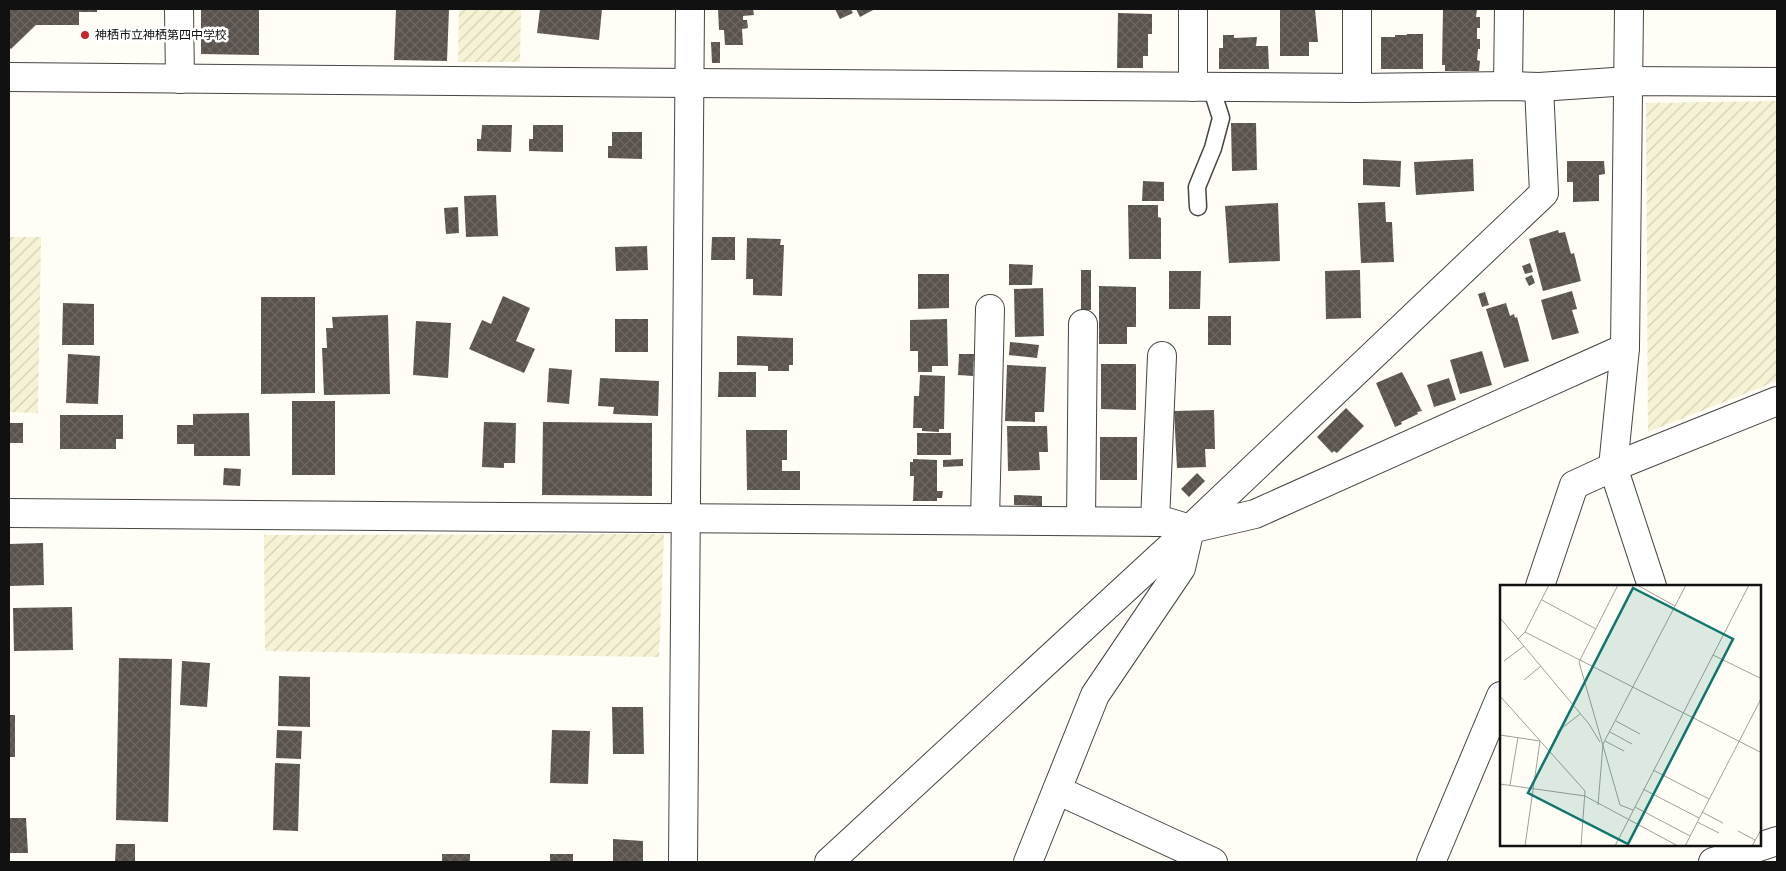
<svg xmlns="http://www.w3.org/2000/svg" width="1786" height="871" viewBox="0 0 1786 871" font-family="'Times New Roman','Noto Sans JP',serif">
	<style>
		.farmland { fill: url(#farmland-furrows) }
		.building { fill: url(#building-cross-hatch) }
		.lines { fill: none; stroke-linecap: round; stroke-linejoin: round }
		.service-casing { stroke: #444; stroke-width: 19 }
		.minor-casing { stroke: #444; stroke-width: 30 }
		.tertiary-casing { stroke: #444; stroke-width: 30 }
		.service { stroke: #fff; stroke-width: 16 }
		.minor { stroke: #fff; stroke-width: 28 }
		.tertiary { stroke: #fff; stroke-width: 28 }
		.poi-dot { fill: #c4262e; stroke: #fff; stroke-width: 2 }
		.labels { text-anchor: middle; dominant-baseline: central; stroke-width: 5; stroke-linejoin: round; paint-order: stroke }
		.poi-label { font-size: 12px; fill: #111; stroke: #fff; text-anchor: start }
		.inset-road { fill: none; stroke: #a09f9a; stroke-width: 1 }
		.view { fill: #0f766e; fill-opacity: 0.15; stroke: #0f766e; stroke-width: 2.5 }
		.inset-edge { fill: none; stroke: #111; stroke-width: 2.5 }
	</style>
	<defs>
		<pattern id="farmland-furrows" width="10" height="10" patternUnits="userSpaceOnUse" patternTransform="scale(1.25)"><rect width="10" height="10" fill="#f6f3d4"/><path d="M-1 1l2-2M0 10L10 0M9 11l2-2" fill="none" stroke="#d2cfb5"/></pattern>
		<pattern id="building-cross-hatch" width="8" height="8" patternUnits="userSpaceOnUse" patternTransform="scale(1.25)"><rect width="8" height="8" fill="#5a524d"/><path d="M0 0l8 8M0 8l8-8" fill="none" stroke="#6d6662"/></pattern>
	</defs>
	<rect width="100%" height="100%" fill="#fffdf5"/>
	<!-- farmland -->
	<g class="farmland">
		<polygon points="459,9 521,9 520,62 458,62"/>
		<polygon points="1777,101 1777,381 1648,432 1646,103"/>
		<polygon points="9,237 41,237 38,413 9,412"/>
		<polygon points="664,534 659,657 265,651 264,535"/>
	</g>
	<!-- building -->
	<g class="building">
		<polygon points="9,9 97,9 97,12 79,12 79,25 36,25 11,49 9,47"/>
		<polygon points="201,9 259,9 259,55 201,54"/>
		<polygon points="396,9 449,9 447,61 394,60"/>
		<polygon points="540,9 602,9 599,40 537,33"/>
		<polygon points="718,9 753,9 754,15 743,16 743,20 747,20 748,28 742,29 743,45 725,45 724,30 719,30"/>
		<polygon points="835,9 851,9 853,13 840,19"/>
		<polygon points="856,9 875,9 860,17"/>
		<polygon points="1280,9 1315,9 1318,42 1309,42 1309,56 1280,56"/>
		<polygon points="1443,9 1477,9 1476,17 1480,17 1480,28 1477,28 1477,39 1480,39 1480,49 1478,49 1477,60 1480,61 1479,71 1445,71 1445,65 1442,65"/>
		<polygon points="1118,13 1152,14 1152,34 1148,34 1148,56 1143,56 1143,68 1117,68"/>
		<polygon points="1407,34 1423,34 1423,69 1381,69 1381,37 1395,37 1395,35 1407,35"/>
		<polygon points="1223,35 1234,35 1234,38 1257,37 1256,46 1268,46 1269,69 1219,69 1219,48 1223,48"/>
		<polygon points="711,42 720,42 720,63 712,63"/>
		<polygon points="1231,123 1256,123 1257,170 1232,171"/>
		<polygon points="482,125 512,125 511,152 477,151 477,139 481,139"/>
		<polygon points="533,125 563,125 563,152 529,151 529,139 533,139"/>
		<polygon points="612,132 642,132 642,159 608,158 608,146 612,146"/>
		<polygon points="1363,159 1401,161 1400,187 1363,185"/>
		<polygon points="1473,159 1474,191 1416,195 1414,162"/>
		<polygon points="1567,161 1604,161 1605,174 1599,175 1599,201 1573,202 1573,182 1567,182"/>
		<polygon points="1143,181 1164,182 1164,201 1142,201"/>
		<polygon points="496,195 498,236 466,237 464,196"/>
		<polygon points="1385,202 1386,222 1392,222 1394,262 1361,263 1358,203"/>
		<polygon points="1278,203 1280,261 1229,263 1225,206"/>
		<polygon points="1128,205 1158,205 1158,217 1161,218 1161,259 1129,259"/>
		<polygon points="458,207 459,233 446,234 444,208"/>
		<polygon points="1558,230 1559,233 1565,232 1571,254 1574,253 1581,281 1543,291 1529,239"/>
		<polygon points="712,237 735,237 735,260 711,260"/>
		<polygon points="747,238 781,239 780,245 784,245 782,296 753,295 753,279 746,279"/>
		<polygon points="647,246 648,270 616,271 615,247"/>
		<polygon points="1530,263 1533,272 1525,274 1522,266"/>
		<polygon points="1009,264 1033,265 1032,285 1009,285"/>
		<rect x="1081" y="270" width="10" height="40"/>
		<polygon points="1360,270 1361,318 1326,319 1325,271"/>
		<polygon points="1169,271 1201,271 1200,309 1169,309"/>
		<polygon points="918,274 949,274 949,308 918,309"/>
		<polygon points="1532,275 1535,283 1529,286 1525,278"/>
		<polygon points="1099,286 1136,287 1136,327 1127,327 1127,344 1099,344"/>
		<polygon points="1043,288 1044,336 1015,337 1014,289"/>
		<polygon points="1572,291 1577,309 1572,310 1579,333 1552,340 1541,300"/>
		<polygon points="1485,292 1489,305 1482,307 1478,294"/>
		<polygon points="503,296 530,308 516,341 535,349 524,373 469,349 482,320 491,324"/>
		<polygon points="261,297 315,297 315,393 261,394"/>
		<polygon points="63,303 94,304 94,345 62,345"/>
		<polygon points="1506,303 1510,316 1514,314 1515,318 1517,317 1529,361 1504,368 1486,309"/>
		<polygon points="388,315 390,394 324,395 322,348 327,348 326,328 333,328 332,317"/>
		<rect x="1208" y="316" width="23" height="29"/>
		<rect x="615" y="319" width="33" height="33"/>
		<polygon points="947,319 948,366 932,366 932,372 918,372 918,351 910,351 910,320"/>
		<polygon points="416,321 451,323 448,378 413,375"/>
		<polygon points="737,336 793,338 793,365 789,365 789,371 768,371 768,366 737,365"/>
		<polygon points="1010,342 1039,345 1037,358 1009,355"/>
		<polygon points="1482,351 1492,385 1460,394 1450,360"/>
		<polygon points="68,354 100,356 98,404 66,403"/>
		<polygon points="959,354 974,354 973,376 958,375"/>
		<polygon points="1101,364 1136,364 1136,410 1101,409"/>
		<polygon points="1007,365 1046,367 1044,412 1035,412 1035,422 1005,421"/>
		<polygon points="549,368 572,370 569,404 547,402"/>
		<polygon points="719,372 756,372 756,397 718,397"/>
		<polygon points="1402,372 1422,411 1417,412 1418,414 1401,422 1402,424 1395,427 1376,383"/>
		<polygon points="920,375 945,376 944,429 939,429 939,432 922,431 922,428 913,428 914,396 919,396"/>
		<polygon points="600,378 659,381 658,416 613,414 614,407 598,406"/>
		<polygon points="1449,378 1456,400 1434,407 1427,385"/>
		<rect x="292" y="401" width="43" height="74"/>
		<polygon points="1346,408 1364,426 1337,453 1334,451 1332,453 1317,437"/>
		<polygon points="1214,410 1215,449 1205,449 1206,467 1177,468 1174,411"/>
		<polygon points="249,413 250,456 194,456 194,444 177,444 177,425 193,425 193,414"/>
		<polygon points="60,415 123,415 123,439 116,439 116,449 60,449"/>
		<polygon points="484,422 516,423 515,463 504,463 504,468 482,467"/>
		<polygon points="543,422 652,423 652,496 542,495"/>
		<rect x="9" y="423" width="14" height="20"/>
		<polygon points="1007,426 1047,426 1048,452 1039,452 1040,470 1008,471"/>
		<polygon points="746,430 787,430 787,460 782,460 782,471 800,471 800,490 747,490"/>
		<rect x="917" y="433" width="34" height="22"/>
		<rect x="1100" y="437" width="37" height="43"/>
		<polygon points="913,459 937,460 937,491 943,491 942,498 937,498 937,501 913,501 914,476 910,476 910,462 913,462"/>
		<polygon points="963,459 963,466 943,467 943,460"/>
		<polygon points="224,468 241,469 240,486 223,485"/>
		<polygon points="1197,473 1205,481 1189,497 1181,489"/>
		<polygon points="1014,495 1042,496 1042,506 1014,505"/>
		<polygon points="43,543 44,585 9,586 9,544"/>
		<polygon points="72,607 73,650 14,651 13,608"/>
		<polygon points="119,658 172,659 168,822 116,820"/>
		<polygon points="182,661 210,663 207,707 180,705"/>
		<polygon points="279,676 310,677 310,727 278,726"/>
		<polygon points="612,707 643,707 644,754 613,754"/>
		<rect x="9" y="715" width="6" height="42"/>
		<polygon points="277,730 302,731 301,759 276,758"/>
		<polygon points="552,730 590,731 588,784 550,783"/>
		<polygon points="275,763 300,764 298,831 273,830"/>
		<polygon points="9,818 26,818 28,853 9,853"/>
		<polygon points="613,839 643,841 643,862 613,862"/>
		<polygon points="116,844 135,844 135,862 115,862"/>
		<rect x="442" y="854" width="28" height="8"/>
		<rect x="550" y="854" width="23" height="8"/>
	</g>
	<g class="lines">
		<!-- service casing -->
		<g class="service-casing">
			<polyline id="service" points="1198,207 1197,187 1213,148 1221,118 1211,87"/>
		</g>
		<!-- minor casing -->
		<g class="minor-casing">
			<g id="minor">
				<polyline points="1629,9 1625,348 1613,467 1652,586"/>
				<polyline points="9,77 689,83"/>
				<polyline points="1508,86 1509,9"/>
				<polyline points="1193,87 1193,9"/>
				<polyline points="1357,88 1357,9"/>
				<polyline points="985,520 990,309"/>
				<polyline points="1081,521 1083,324"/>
				<polyline points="1155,522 1162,356"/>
				<polyline points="1057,790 1213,862"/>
				<polyline points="1028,862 1095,695 1181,568 1190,529 1255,514 1625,348"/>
			</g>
		</g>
		<!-- tertiary casing -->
		<g class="tertiary-casing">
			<g id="tertiary">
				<polyline points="179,9 180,79"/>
				<polyline points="689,83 1357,88 1508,86 1539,87 1629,81 1777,82"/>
				<polyline points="9,513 1167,522 1190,529"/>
				<polyline points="1540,586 1574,485 1613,467 1777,401"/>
				<polyline points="683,862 690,9"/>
				<polyline points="829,862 1190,529 1544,193 1539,87"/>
				<polyline points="1431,862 1501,696"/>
				<polyline points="1713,862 1777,841"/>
			</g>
		</g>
		<!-- service -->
		<use href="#service" class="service"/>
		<!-- minor -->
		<use href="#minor" class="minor"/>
		<!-- tertiary -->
		<use href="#tertiary" class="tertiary"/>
	</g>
	<!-- markers -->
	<circle class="poi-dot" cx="85" cy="35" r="5"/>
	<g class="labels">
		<!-- poi labels -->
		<g class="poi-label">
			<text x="95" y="35">神栖市立神栖第四中学校</text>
		</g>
	</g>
	<!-- overview -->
	<g transform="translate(1500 585)">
		<rect width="261" height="261" fill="#fffdf5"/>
		<path class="inset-road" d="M 118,0 L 79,77 L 120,220 L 133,225M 137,0 L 175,21M 42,15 L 96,44M 0,33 L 18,54 L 25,47 L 262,168M 25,47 L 49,0M 18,54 L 89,139 L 100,157M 213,70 L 262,94M 4,76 L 24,61M 24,95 L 41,81M 0,111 L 85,206 L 81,261M 116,136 L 140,149M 57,147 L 80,129M 110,147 L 132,159M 0,150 L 40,156 L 25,261M 105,156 L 124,166M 153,185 L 209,214M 0,199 L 85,211 L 178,261M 10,200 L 18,152M 143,204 L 199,233M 98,220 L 103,159 L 186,0M 135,222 L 190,251M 202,227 L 223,238M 197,237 L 219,248M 238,246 L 255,255M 115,261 L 249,0M 185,261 L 262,112M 252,261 L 262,243"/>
		<path class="view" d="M 133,3 L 233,54 L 128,259 L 28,208 Z"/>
		<rect width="261" height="261" class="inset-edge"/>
	</g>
	<!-- border -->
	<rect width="1786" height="871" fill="none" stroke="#111111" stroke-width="20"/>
</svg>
